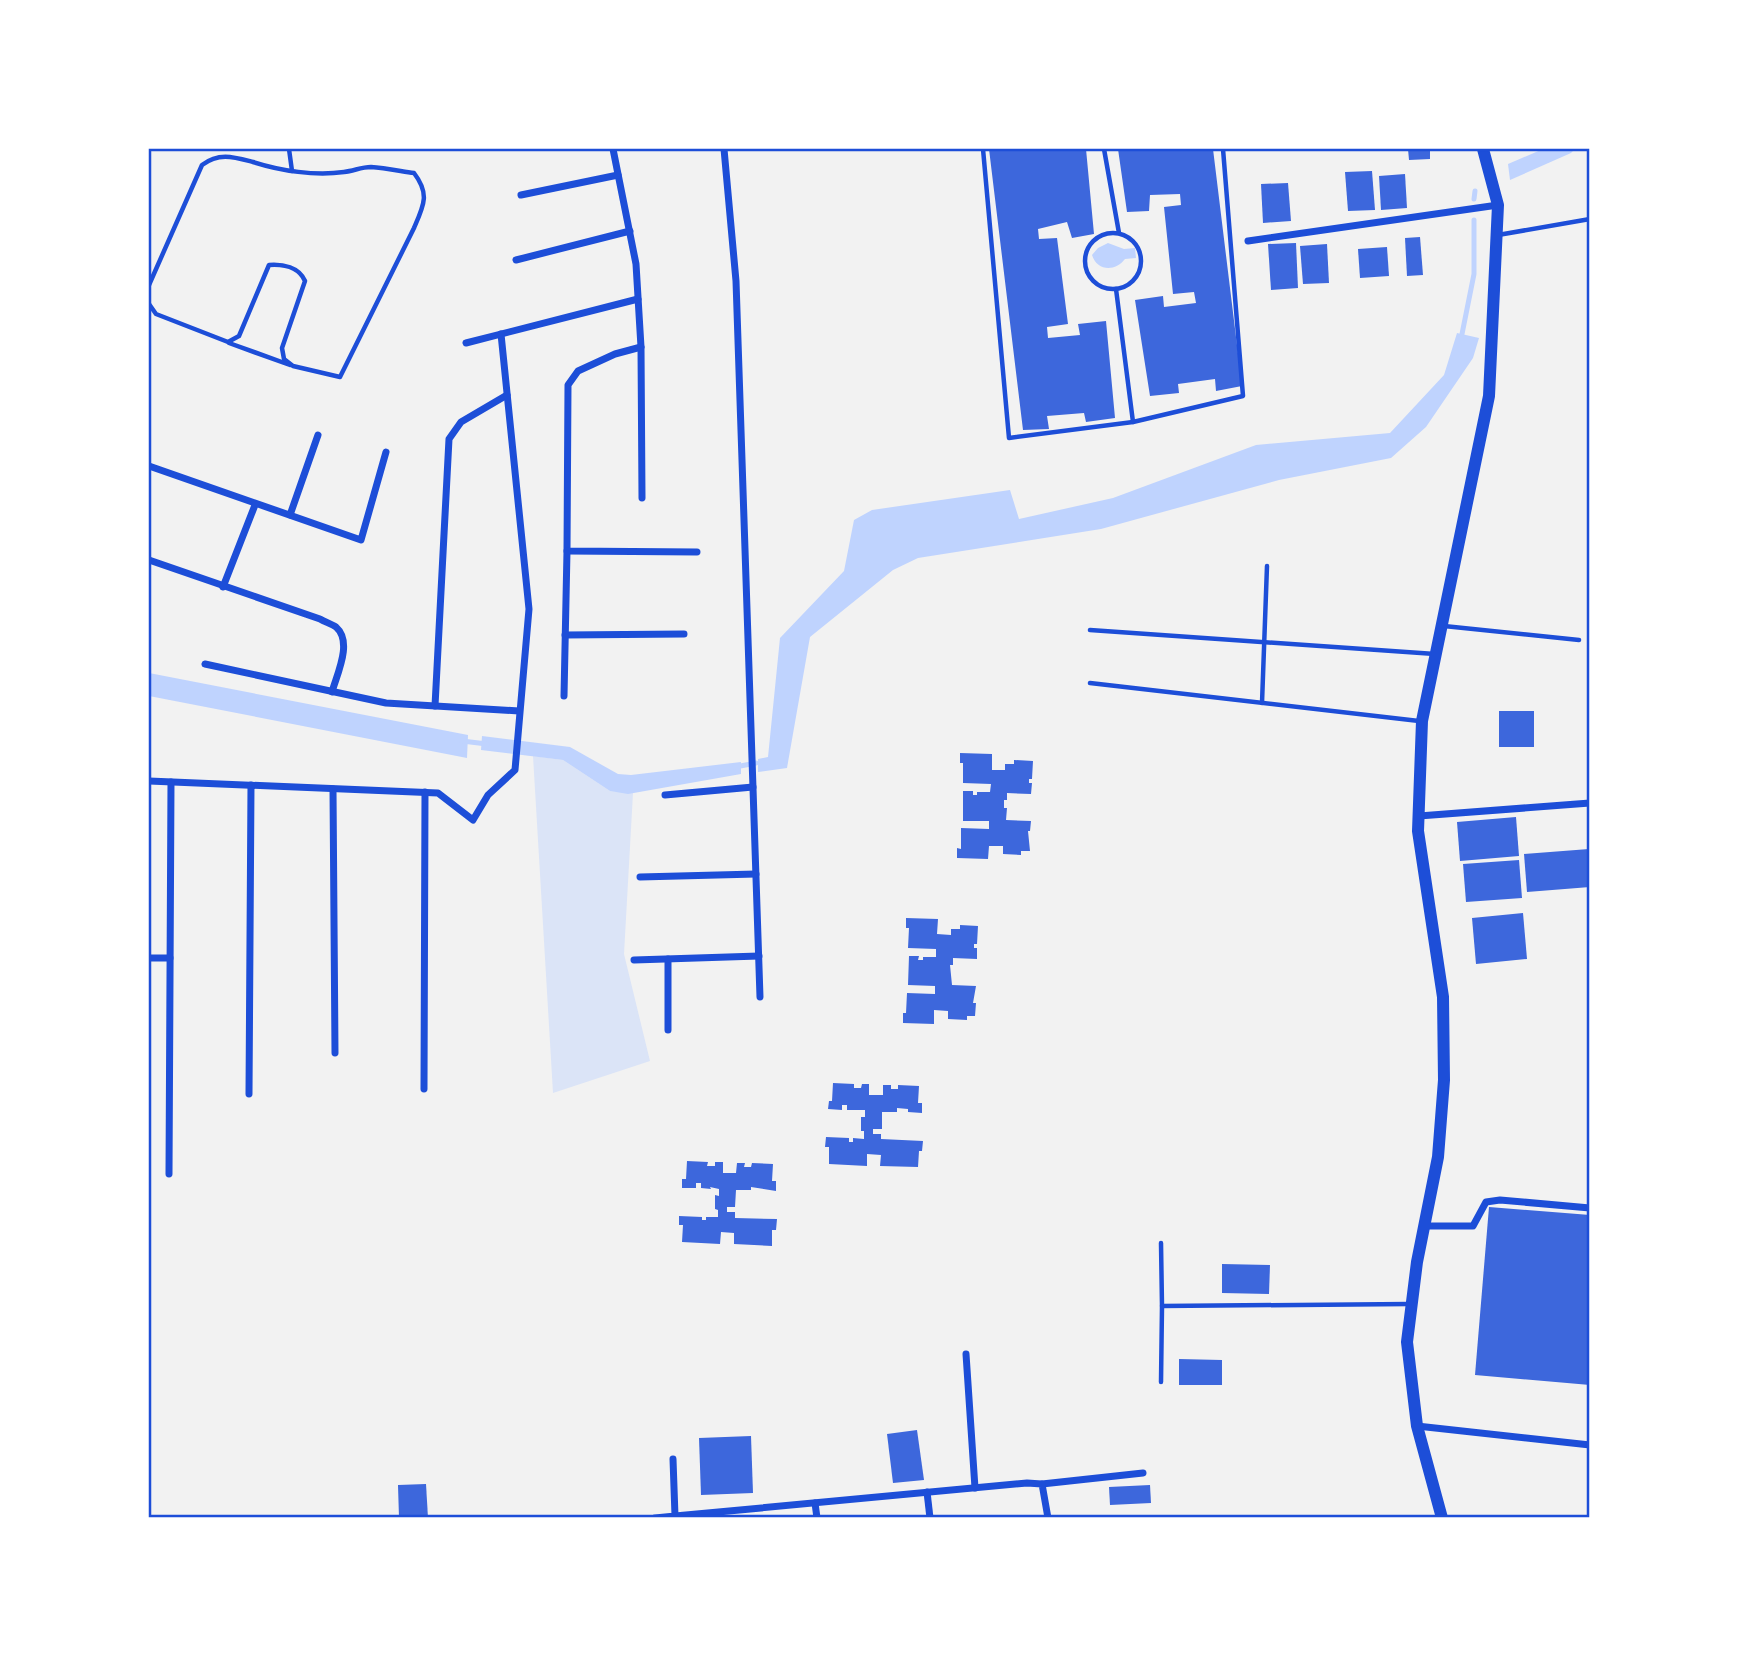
<svg xmlns="http://www.w3.org/2000/svg" width="1739" height="1667" viewBox="0 0 1739 1667" font-family="'PT Sans',sans-serif">
	<style>
		.green { fill: #dbe4f7 }
		.water { fill: #bfd3fe }
		.lines { fill: none; stroke-linecap: round; stroke-linejoin: round }
		.stream { stroke: #bfd3fe; stroke-width: 5 }
		.building { fill: #3d67dc }
		.service { stroke: #1d4ed8; stroke-width: 4.5 }
		.minor { stroke: #1d4ed8; stroke-width: 7 }
		.tertiary { stroke: #1d4ed8; stroke-width: 12 }
		.neatline { fill: none; stroke: #1d4ed8; stroke-width: 2.5 }
	</style>
	<rect width="100%" height="100%" fill="#f2f2f2"/>
	<!-- green -->
	<polygon class="green" points="533,756 563,760 610,791 633,793 624,954 650,1061 553,1093"/>
	<!-- water -->
	<g class="water">
		<polygon points="1543,149 1575,149 1571,153 1510,180 1508,164"/>
		<path d="M 1108,243 L 1124,249 L 1135,248 L 1136,258 L 1125,259 C 1115,272 1097,271 1092,255 L 1098,248 Z"/>
		<polygon points="1457,333 1479,338 1473,358 1426,427 1391,458 1279,480 1101,529 918,558 893,570 810,637 787,768 758,772 758,759 768,757 780,638 844,571 854,520 872,510 1010,490 1019,519 1113,498 1256,445 1390,433 1444,375"/>
		<polygon points="149,673 468,735 467,758 149,696"/>
		<polygon points="482,736 570,747 618,774 631,775 741,762 741,774 628,794 610,791 563,760 481,750"/>
	</g>
	<g class="lines">
		<!-- stream -->
		<g class="stream">
			<polyline points="1474,199 1475,191"/>
			<polyline points="1461,339 1474,274 1474,220"/>
			<polyline points="462,741 487,744"/>
			<polyline points="735,767 756,763"/>
		</g>
	</g>
	<!-- building -->
	<g class="building">
		<polygon points="989,149 1086,149 1094,234 1072,238 1067,222 1038,229 1039,239 1057,238 1068,324 1047,327 1048,338 1080,335 1078,324 1106,321 1115,418 1086,422 1084,413 1047,416 1049,429 1023,430"/>
		<polygon points="1118,149 1213,149 1242,386 1216,391 1215,379 1178,384 1179,393 1150,396 1135,300 1163,296 1164,307 1196,303 1194,292 1173,294 1164,207 1181,205 1180,194 1150,195 1149,211 1127,212"/>
		<polygon points="1408,149 1430,149 1430,159 1409,160"/>
		<polygon points="1372,171 1375,210 1348,211 1345,172"/>
		<polygon points="1405,174 1407,208 1381,210 1379,176"/>
		<polygon points="1288,183 1291,221 1263,223 1261,184"/>
		<polygon points="1420,237 1423,275 1407,276 1405,238"/>
		<polygon points="1296,243 1298,288 1271,290 1268,244"/>
		<polygon points="1327,244 1329,283 1303,284 1300,246"/>
		<polygon points="1387,247 1389,276 1360,278 1358,249"/>
		<rect x="1499" y="711" width="35" height="36"/>
		<polygon points="960,753 992,754 992,770 1005,770 1005,764 1014,764 1014,760 1033,761 1032,779 1029,779 1029,783 1032,783 1031,794 1007,793 1007,800 1004,800 1004,808 1007,808 1006,820 1031,821 1030,831 1028,831 1030,851 1021,851 1021,855 1003,854 1003,846 989,846 988,859 957,858 957,848 961,849 961,828 989,829 989,821 963,821 963,791 973,791 973,795 977,795 977,792 990,792 991,784 963,783 963,763 960,763"/>
		<polygon points="1516,817 1519,856 1460,861 1457,822"/>
		<polygon points="1589,849 1590,887 1527,892 1524,854"/>
		<polygon points="1519,860 1522,898 1466,902 1463,864"/>
		<polygon points="1523,913 1527,959 1476,964 1472,918"/>
		<polygon points="906,918 938,919 937,934 951,935 951,929 960,929 960,925 978,926 977,944 974,944 974,948 977,948 977,959 953,958 953,965 950,965 952,985 976,986 973,1003 976,1003 975,1016 967,1016 967,1020 948,1019 948,1011 934,1010 934,1024 903,1023 903,1013 906,1013 907,993 935,994 935,986 908,985 909,956 919,956 918,960 923,960 923,957 936,957 936,949 908,948 909,928 906,928"/>
		<polygon points="833,1083 854,1084 854,1088 861,1088 862,1084 869,1084 869,1095 883,1095 883,1085 891,1085 891,1089 898,1089 898,1085 919,1086 918,1103 922,1103 922,1113 908,1112 908,1109 897,1108 897,1112 882,1112 882,1129 873,1129 873,1134 881,1134 881,1139 923,1141 922,1151 919,1151 918,1167 880,1166 881,1155 867,1154 867,1166 829,1164 829,1147 825,1147 826,1137 849,1138 849,1142 853,1142 853,1138 864,1139 864,1131 861,1131 861,1117 865,1117 865,1110 847,1110 847,1105 842,1105 842,1110 828,1109 829,1101 832,1101"/>
		<polygon points="687,1161 708,1162 707,1166 715,1166 715,1162 723,1162 723,1173 736,1173 737,1163 745,1163 744,1167 751,1167 752,1163 773,1164 772,1181 776,1181 776,1191 751,1187 751,1190 736,1190 735,1207 727,1207 727,1212 735,1212 735,1218 777,1219 776,1230 772,1230 772,1246 734,1244 734,1233 721,1232 720,1244 682,1242 683,1225 679,1225 679,1216 702,1217 702,1220 706,1220 706,1217 718,1217 718,1210 715,1209 715,1195 719,1196 719,1189 710,1187 711,1189 701,1188 701,1183 696,1183 696,1188 682,1188 682,1179 686,1179"/>
		<polygon points="1489,1207 1590,1215 1590,1385 1475,1375"/>
		<polygon points="1222,1264 1270,1265 1269,1294 1222,1293"/>
		<polygon points="1179,1359 1222,1360 1222,1385 1179,1385"/>
		<polygon points="917,1430 924,1480 893,1483 887,1434"/>
		<polygon points="751,1436 753,1493 701,1495 699,1438"/>
		<polygon points="426,1484 428,1518 399,1518 398,1485"/>
		<polygon points="1150,1485 1151,1503 1110,1505 1109,1487"/>
	</g>
	<g class="lines">
		<!-- service -->
		<g class="service">
			<polyline points="289,149 292,171"/>
			<polyline points="983,149 1009,438 1133,422 1243,396 1223,149"/>
			<polyline points="1104,149 1119,233"/>
			<circle cx="1113" cy="261" r="28"/>
			<polyline points="1498,235 1590,219"/>
			<path d="M 149,285 L 202,165 C 219,152 234,157 253,162 C 281,171 315,176 344,172 C 354,171 361,167 371,167 C 385,168 400,171 414,173 C 430,194 424,205 414,228 L 340,377 L 293,366 L 284,359 L 282,348 L 305,281 C 299,267 283,264 269,265 L 239,336 L 228,342 L 156,314 L 149,304"/>
			<polyline points="1116,289 1133,422"/>
			<polyline points="229,343 290,365"/>
			<polyline points="1444,626 1579,640"/>
			<polyline points="1090,630 1435,654"/>
			<polyline points="1090,683 1419,721"/>
			<polyline points="1262,703 1267,566"/>
			<polyline points="1161,1243 1162,1306 1409,1304"/>
			<polyline points="1161,1382 1162,1306"/>
		</g>
		<!-- minor -->
		<g class="minor">
			<polyline points="613,149 636,264 641,347 642,498"/>
			<polyline points="724,149 736,281 760,997"/>
			<polyline points="521,195 618,175"/>
			<polyline points="1248,241 1498,205"/>
			<polyline points="516,260 630,231"/>
			<polyline points="466,343 638,299"/>
			<polyline points="641,347 615,354 578,371 568,385 567,551 697,552"/>
			<polyline points="149,466 361,540 386,452"/>
			<polyline points="290,515 318,435"/>
			<path d="M 149,560 L 320,619 C 325,622 332,624 336,627 C 353,642 337,674 332,692"/>
			<polyline points="223,587 255,505"/>
			<polyline points="565,635 684,634"/>
			<polyline points="205,664 386,703 519,711"/>
			<polyline points="564,696 567,551"/>
			<polyline points="435,706 449,439 461,422 507,395"/>
			<polyline points="149,781 438,793 473,820 488,795 515,770 529,609 501,334"/>
			<polyline points="333,789 335,1053"/>
			<polyline points="665,795 753,787"/>
			<polyline points="1419,816 1590,803"/>
			<polyline points="640,877 756,874"/>
			<polyline points="149,958 170,958"/>
			<polyline points="668,959 668,1030"/>
			<polyline points="634,960 759,956"/>
			<polyline points="424,1089 425,792"/>
			<polyline points="249,1094 251,785"/>
			<polyline points="169,1174 171,782"/>
			<polyline points="1424,1226 1473,1226 1486,1202 1500,1200 1590,1208"/>
			<polyline points="966,1354 975,1488"/>
			<polyline points="1417,1426 1590,1445"/>
			<polyline points="1042,1484 1143,1473"/>
			<polyline points="927,1492 930,1518"/>
			<polyline points="815,1503 817,1518"/>
			<polyline points="655,1518 675,1516 673,1459"/>
			<polyline points="675,1518 675,1516 1027,1483 1042,1484 1048,1518"/>
		</g>
		<!-- tertiary -->
		<polyline class="tertiary" points="1442,1518 1417,1426 1407,1342 1417,1262 1438,1157 1444,1080 1443,997 1418,831 1422,721 1489,396 1498,205 1483,149"/>
	</g>
	<!-- border -->
	<rect width="1739" height="1667" fill="none" stroke="#ffffff" stroke-width="301"/>
	<rect x="150" y="150" width="1438" height="1366" class="neatline"/>
</svg>
